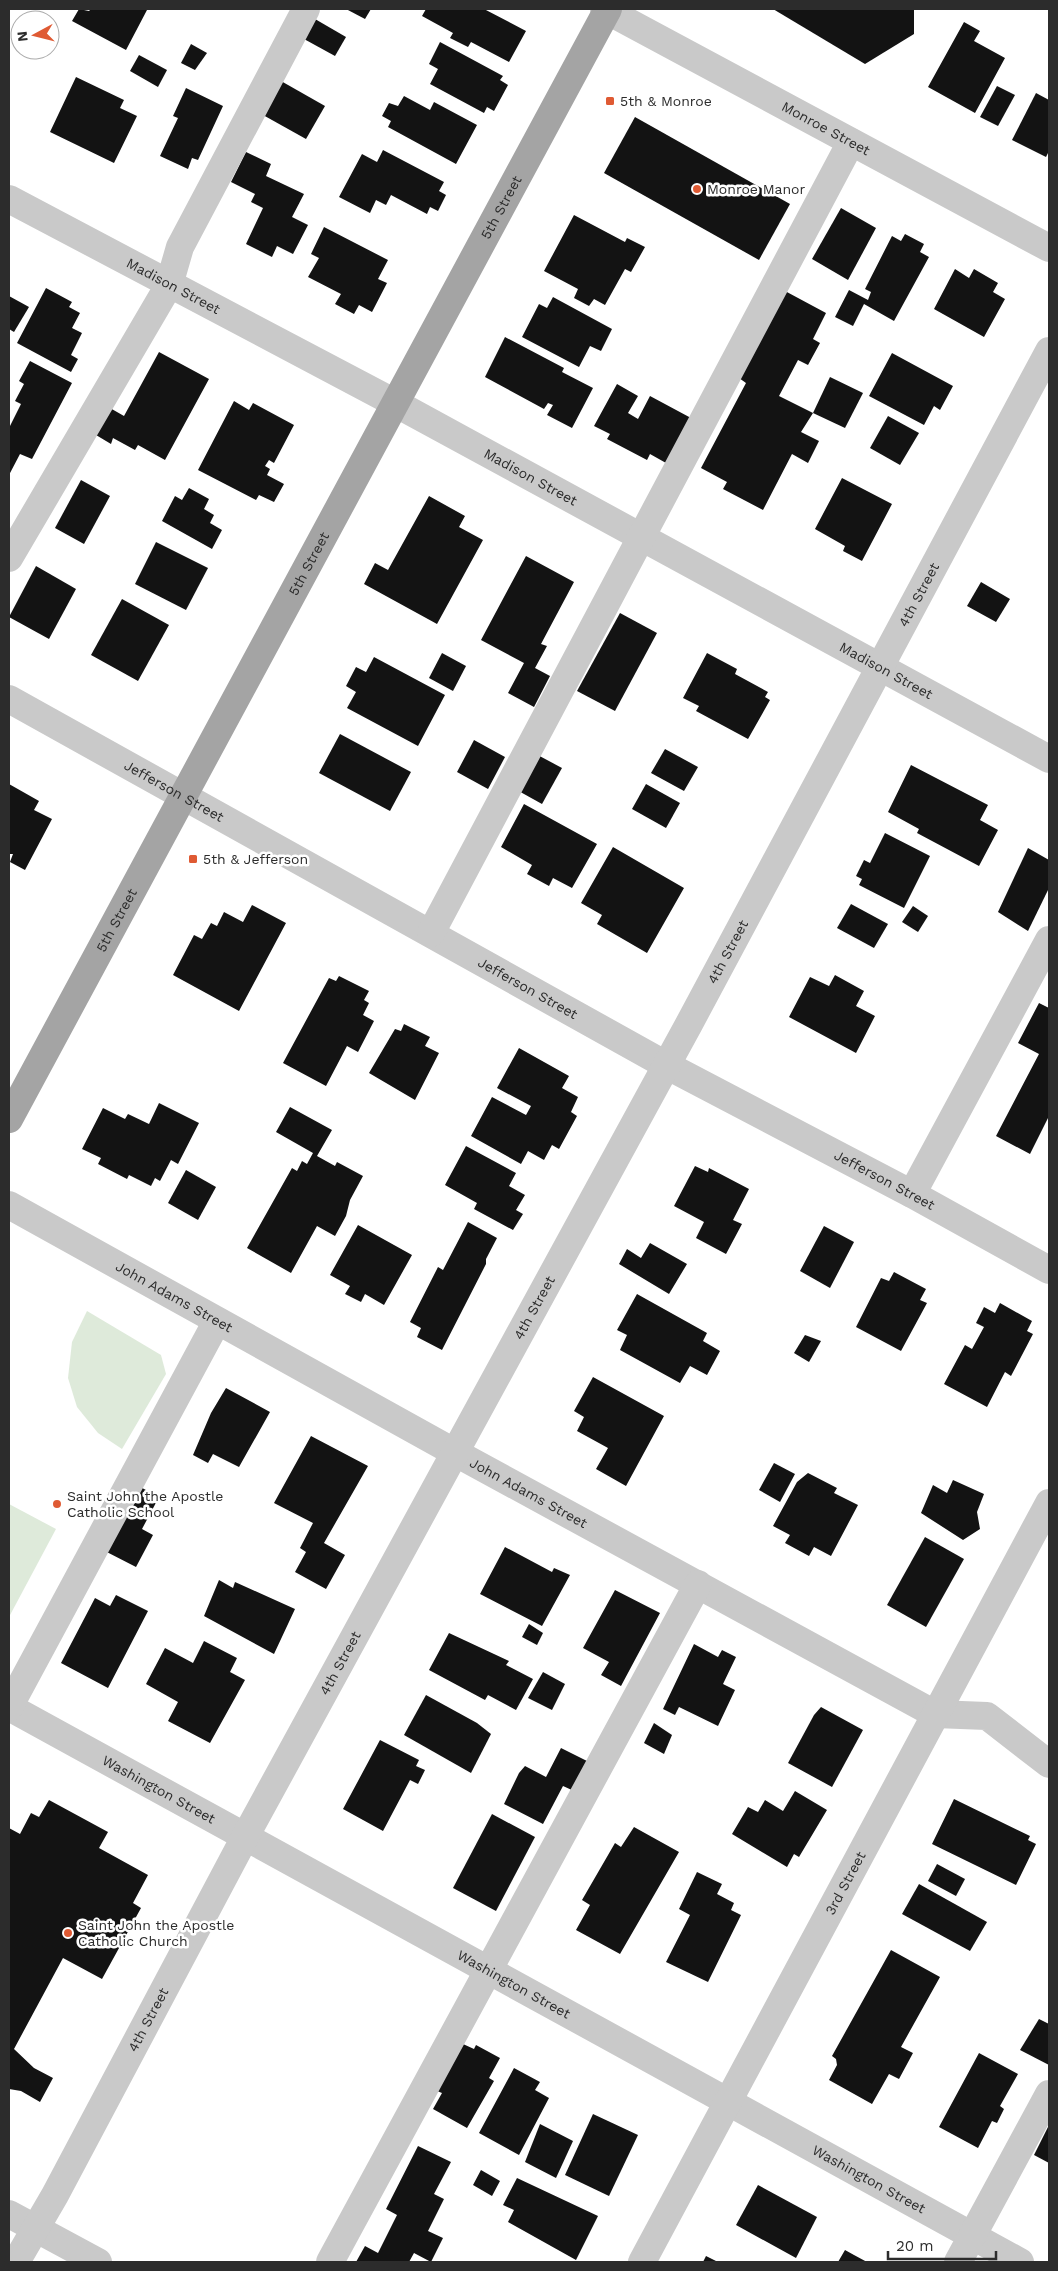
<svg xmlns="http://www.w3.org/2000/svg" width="1058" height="2271" viewBox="0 0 1058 2271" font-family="'Work Sans',sans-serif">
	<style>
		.green { fill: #deeada }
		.building { fill: #131313 }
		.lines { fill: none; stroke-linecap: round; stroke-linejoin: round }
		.minor { stroke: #c9c9c9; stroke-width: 28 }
		.major { stroke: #a4a4a4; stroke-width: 28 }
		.poi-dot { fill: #df5a33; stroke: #fff; stroke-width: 2 }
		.labels { text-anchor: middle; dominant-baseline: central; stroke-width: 5; stroke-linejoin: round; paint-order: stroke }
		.poi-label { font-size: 14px; fill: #2c2c2c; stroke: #fff; text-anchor: start }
		.street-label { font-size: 14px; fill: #2c2c2c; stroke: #fff }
	</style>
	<rect width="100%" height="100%" fill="#fff"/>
	<!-- green -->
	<g class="green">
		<polygon points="87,1311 161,1355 166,1374 122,1449 98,1433 77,1407 68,1378 72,1342"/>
		<polygon points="9,1504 56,1529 9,1617"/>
	</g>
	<!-- building -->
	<g class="building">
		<polygon points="79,9 89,11 91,9 147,10 126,50 72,21"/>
		<polygon points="346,9 371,9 365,19"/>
		<polygon points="426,9 484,9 526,31 509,62 471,42 468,47 450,38 453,33 422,16"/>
		<polygon points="773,9 914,9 914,34 865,64"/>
		<polygon points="315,19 346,37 335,56 304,39"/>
		<polygon points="964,22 980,31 974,41 1005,58 975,113 928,87"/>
		<polygon points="440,42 503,76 500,80 508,85 494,111 487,107 484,113 430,84 438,69 429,64"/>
		<polygon points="191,44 207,53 195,70 181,63"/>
		<polygon points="139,55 167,70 158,87 130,71"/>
		<polygon points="76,77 124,100 120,108 137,116 114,163 50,132"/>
		<polygon points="281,81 325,106 306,139 263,115"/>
		<polygon points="997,86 1015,95 998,126 980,117"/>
		<polygon points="186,88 223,106 198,160 192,158 188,169 160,156 178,118 173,116"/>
		<polygon points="1036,93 1049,100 1049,151 1046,157 1012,140"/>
		<polygon points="404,96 430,110 434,102 477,125 456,164 388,127 391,121 382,116 389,103 398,106"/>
		<polygon points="635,117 790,204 759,260 604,173"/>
		<polygon points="383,150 444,182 439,191 446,195 438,211 430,207 427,214 391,195 386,205 376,200 370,213 339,197 362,154 377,162"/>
		<polygon points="246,152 271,164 266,176 304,194 292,217 308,225 293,254 277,246 272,257 246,244 263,208 251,202 255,194 231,182"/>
		<polygon points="841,208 876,228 848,280 812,259"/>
		<polygon points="574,215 625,242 627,238 645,247 631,272 625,269 605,305 594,299 589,306 574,298 578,289 544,271"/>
		<polygon points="324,227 388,260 378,279 387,283 372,312 359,305 354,314 335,304 341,294 308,277 319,258 311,254"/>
		<polygon points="905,234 924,244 920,252 929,257 894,321 864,304 853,326 835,317 849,290 868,300 871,292 865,289 892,236 901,241"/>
		<polygon points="955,269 969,278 974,269 998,283 993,292 1005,299 984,337 934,309"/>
		<polygon points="46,288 72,302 69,307 80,313 72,328 82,333 71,355 78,359 71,372 17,343"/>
		<polygon points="785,291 826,313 813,339 820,343 808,365 798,360 779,396 813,413 801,432 819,441 808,463 792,454 763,510 723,489 727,482 701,468 746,383 739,378"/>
		<polygon points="9,296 29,307 14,332 9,329"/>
		<polygon points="553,297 612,329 601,351 590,346 579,367 522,337 539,304 547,308"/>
		<polygon points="505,337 564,368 562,372 593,388 572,428 547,415 553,405 548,403 544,409 485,377"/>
		<polygon points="159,352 209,379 165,460 138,445 135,450 113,438 111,444 96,435 110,408 124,416"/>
		<polygon points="892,353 953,386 940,410 934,406 924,425 869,396"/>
		<polygon points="30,361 72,383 32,459 20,454 9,475 9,428 21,404 15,401 24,384 19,381"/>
		<polygon points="830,377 863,393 845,428 813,413"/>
		<polygon points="617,384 638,396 628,413 638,419 650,396 691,418 666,463 650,454 647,460 607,439 610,434 594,426"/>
		<polygon points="234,401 249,410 253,403 294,425 274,463 269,460 265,466 270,469 267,475 284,484 274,502 259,495 256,500 198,470"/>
		<polygon points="888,416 919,433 900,465 870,448"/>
		<polygon points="842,478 892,504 862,561 843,551 845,546 815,529"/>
		<polygon points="81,480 110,496 84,544 55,528"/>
		<polygon points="189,488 209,499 204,509 214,515 210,523 222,530 212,549 162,521 175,496 182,500"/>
		<polygon points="429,496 465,516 459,527 483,540 437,624 364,584 375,563 388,570"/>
		<polygon points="156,542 208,568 186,610 135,584"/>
		<polygon points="526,556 574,582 541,644 547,646 535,668 550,676 534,707 508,693 524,663 481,640"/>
		<polygon points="36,566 76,589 49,639 9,617"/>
		<polygon points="981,582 1010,599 996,622 967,606"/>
		<polygon points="122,599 169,625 138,681 91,655"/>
		<polygon points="620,613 657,633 615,711 577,691"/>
		<polygon points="442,653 466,666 453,691 429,678"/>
		<polygon points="707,653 737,669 735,674 768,692 765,697 770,700 748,739 696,711 699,706 683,698"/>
		<polygon points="374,657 445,695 418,746 347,708 356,692 346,686 356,667 366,672"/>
		<polygon points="340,734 411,772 390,811 319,773"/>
		<polygon points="474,740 505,757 488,789 457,772"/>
		<polygon points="665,749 698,767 684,791 651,773"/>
		<polygon points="534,753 562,768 542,804 515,789"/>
		<polygon points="911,765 988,805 980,820 998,830 979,866 917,833 919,829 888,812"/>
		<polygon points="9,784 39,801 34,810 52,819 25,870 10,862 13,854 9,854"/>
		<polygon points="646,784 680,803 666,828 632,809"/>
		<polygon points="524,804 597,844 572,888 553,878 549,886 527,874 532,865 501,847"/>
		<polygon points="885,833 930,856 904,908 859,885 862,879 856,876 864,860 870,863"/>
		<polygon points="613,847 684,888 647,953 597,924 602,915 581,903"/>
		<polygon points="1028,848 1049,860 1049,888 1028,931 998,912"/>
		<polygon points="851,904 888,924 874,948 837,928"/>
		<polygon points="252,905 286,923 239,1011 173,975 194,935 202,939 211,923 217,926 224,912 243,922"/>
		<polygon points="913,906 928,916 918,932 902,922"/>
		<polygon points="835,975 864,991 856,1006 875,1016 856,1053 789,1017 810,977 829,986"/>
		<polygon points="339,976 369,991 364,1000 369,1003 363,1015 374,1021 358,1052 347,1046 326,1086 283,1063 329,978 336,981"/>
		<polygon points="1039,1003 1049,1008 1049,1116 1030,1154 996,1136 1039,1054 1018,1043"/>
		<polygon points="404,1024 430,1037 425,1046 439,1053 415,1100 369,1073 395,1029 401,1031"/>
		<polygon points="519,1048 569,1076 562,1088 578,1097 571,1112 577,1116 559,1149 552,1145 544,1160 528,1151 521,1164 471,1136 492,1097 526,1115 531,1106 497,1088"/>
		<polygon points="159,1103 199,1123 178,1164 171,1160 160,1181 155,1178 151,1186 129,1175 127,1179 98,1164 101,1158 82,1149 103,1108 125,1119 128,1114 149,1124"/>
		<polygon points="290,1107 332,1130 317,1156 335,1166 337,1162 363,1176 350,1200 346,1216 335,1236 317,1226 291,1273 247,1248 292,1168 297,1171 302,1161 307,1164 313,1153 276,1132"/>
		<polygon points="466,1146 516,1173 509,1186 525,1195 516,1210 523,1214 513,1230 474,1209 477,1203 445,1185"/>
		<polygon points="695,1166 708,1172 709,1168 749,1189 733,1220 742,1224 726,1254 696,1238 704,1222 674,1206"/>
		<polygon points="186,1170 216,1187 198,1220 168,1203"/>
		<polygon points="468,1222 497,1238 486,1259 486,1264 442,1350 417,1337 421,1328 410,1322 438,1267 443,1270"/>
		<polygon points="358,1225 412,1255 384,1305 365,1294 361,1302 345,1294 350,1286 330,1275"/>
		<polygon points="824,1226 854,1242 830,1288 800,1271"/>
		<polygon points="650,1243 687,1264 669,1294 619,1264 627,1249 641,1258"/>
		<polygon points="894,1272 926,1289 920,1300 927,1303 901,1351 856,1327 881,1278 889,1281"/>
		<polygon points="637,1294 707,1333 703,1341 720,1351 707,1375 690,1366 680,1383 620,1350 627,1335 617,1330"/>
		<polygon points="1000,1303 1032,1321 1027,1331 1033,1334 1011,1376 1005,1372 987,1407 944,1384 965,1345 972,1349 984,1327 976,1323 984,1307 995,1313"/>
		<polygon points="805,1335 821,1341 809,1362 794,1353"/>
		<polygon points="593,1377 664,1416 626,1486 596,1469 608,1448 577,1431 584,1417 574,1411"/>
		<polygon points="226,1388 270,1412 239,1467 213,1454 208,1463 193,1455 211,1413"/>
		<polygon points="311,1436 368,1466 324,1543 345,1555 326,1589 295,1572 306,1552 300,1548 313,1523 274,1503"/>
		<polygon points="774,1463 795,1474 780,1502 759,1490"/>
		<polygon points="808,1473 837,1488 834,1493 858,1505 831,1556 814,1547 809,1556 785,1543 790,1535 773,1526 797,1482"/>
		<polygon points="953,1480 984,1494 977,1512 980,1529 963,1540 921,1513 933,1485 947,1493"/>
		<polygon points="131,1482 159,1497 142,1529 153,1535 136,1567 97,1547"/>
		<polygon points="925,1537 964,1559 926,1627 887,1605"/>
		<polygon points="505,1547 552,1572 554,1568 570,1575 542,1626 480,1594"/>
		<polygon points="219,1580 233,1588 235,1582 295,1609 274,1654 204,1616"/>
		<polygon points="615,1590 660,1613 621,1686 601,1675 609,1662 583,1648"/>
		<polygon points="116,1595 148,1611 108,1688 61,1663 95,1598 110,1606"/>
		<polygon points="529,1624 543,1633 537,1645 522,1637"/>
		<polygon points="449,1633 509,1661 506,1665 533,1679 516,1710 488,1695 485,1700 429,1670"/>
		<polygon points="204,1641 237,1658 230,1672 245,1680 210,1743 168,1721 178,1702 146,1684 165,1648 193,1663"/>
		<polygon points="694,1644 718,1657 722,1650 736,1657 723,1684 735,1690 718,1726 679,1707 675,1715 663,1709"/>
		<polygon points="543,1672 565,1684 552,1710 528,1698"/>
		<polygon points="426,1695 477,1723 491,1734 471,1773 404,1735"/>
		<polygon points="821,1707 863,1730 832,1787 788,1763 814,1715"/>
		<polygon points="654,1723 672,1735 664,1754 644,1743"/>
		<polygon points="380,1740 419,1760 416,1766 425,1770 418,1784 410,1780 383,1831 343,1809"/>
		<polygon points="561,1748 589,1762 574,1791 563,1786 543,1824 504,1804 519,1773 525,1766 546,1777"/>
		<polygon points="795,1791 827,1810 799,1857 794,1854 787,1867 732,1834 748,1807 758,1812 765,1800 783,1811"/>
		<polygon points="954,1799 1030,1836 1028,1840 1036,1844 1016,1885 932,1844"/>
		<polygon points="49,1800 108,1832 99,1848 148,1875 133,1903 141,1908 102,1979 63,1958 14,2049 34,2068 53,2078 40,2102 21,2091 9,2089 9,1828 20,1834 31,1813 39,1817"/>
		<polygon points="492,1814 535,1837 496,1911 453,1888"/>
		<polygon points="634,1827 679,1852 620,1954 576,1930 590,1905 582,1900 615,1843 621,1847"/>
		<polygon points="937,1864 965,1879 956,1896 928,1881"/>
		<polygon points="697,1872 722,1884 717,1894 734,1903 731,1910 741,1915 708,1982 666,1962 690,1915 679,1909"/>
		<polygon points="919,1884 987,1922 970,1951 902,1914"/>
		<polygon points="891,1950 940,1977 901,2047 913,2053 899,2079 889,2074 872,2104 829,2080 837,2065 836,2059 832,2056"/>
		<polygon points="1039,2019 1049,2024 1049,2065 1020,2050"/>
		<polygon points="463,2044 474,2049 476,2045 500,2058 489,2078 494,2081 467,2128 433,2109 442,2093 437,2091"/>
		<polygon points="979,2053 1018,2074 1000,2106 1004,2109 997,2123 992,2121 978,2148 939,2127"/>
		<polygon points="514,2068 540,2082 535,2090 549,2098 519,2155 479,2133"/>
		<polygon points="593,2114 638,2135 609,2196 565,2175"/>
		<polygon points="540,2124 573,2141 556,2178 525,2162"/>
		<polygon points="1049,2125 1049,2163 1034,2155"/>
		<polygon points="418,2146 451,2162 434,2194 444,2199 428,2231 443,2238 431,2262 414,2253 409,2262 356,2262 365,2246 378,2253 397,2215 386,2209"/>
		<polygon points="481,2170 500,2181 492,2196 473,2185"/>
		<polygon points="517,2178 598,2216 576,2260 508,2222 514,2210 503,2205"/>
		<polygon points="758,2185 817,2217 796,2258 736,2225"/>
		<polygon points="845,2250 854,2255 867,2262 838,2262"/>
		<polygon points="706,2256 718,2262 703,2262"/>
	</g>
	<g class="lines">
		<!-- minor -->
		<g class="minor">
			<path id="s1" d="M 604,9 L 1049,248"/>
			<path id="s2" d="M 9,199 L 395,403 L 1049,759"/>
			<polyline points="9,558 169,285 180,247 306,9"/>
			<path id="s3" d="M 9,699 L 666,1065 L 912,1194 L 1049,1270"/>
			<polyline points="431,933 851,142"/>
			<polyline points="912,1194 1049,940"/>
			<path id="s4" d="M 9,1205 L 454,1452 L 935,1714 L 987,1716 L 1049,1764"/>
			<path id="s5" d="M 9,1707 L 1020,2262"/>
			<polyline points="9,1707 217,1321"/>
			<polyline points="9,2214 98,2262"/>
			<path id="s6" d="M 16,2262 L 55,2195 L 245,1837 L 689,1024 L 1049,351"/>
			<polyline points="330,2262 698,1584"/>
			<path id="s7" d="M 642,2262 L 1049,1503"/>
			<polyline points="958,2262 1049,2094"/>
		</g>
		<!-- major -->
		<path class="major" id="s8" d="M 9,1119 L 608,9"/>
	</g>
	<!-- markers -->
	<g class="poi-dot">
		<rect x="605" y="96" width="10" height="10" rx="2.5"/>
		<circle cx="697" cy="189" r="5"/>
		<rect x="188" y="854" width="10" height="10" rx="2.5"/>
		<circle cx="57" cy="1504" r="5"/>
		<circle cx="68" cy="1933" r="5"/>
	</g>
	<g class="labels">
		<!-- poi labels -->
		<g class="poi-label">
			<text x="620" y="101">5th &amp; Monroe</text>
			<text x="707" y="189">Monroe Manor</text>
			<text x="203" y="859">5th &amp; Jefferson</text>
			<text x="67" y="1496">Saint John the Apostle<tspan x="67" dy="16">Catholic School</tspan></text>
			<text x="78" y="1925">Saint John the Apostle<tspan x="78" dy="16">Catholic Church</tspan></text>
		</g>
		<!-- street labels -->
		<g class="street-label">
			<text stroke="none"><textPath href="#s1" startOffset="252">Monroe Street</textPath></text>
			<text stroke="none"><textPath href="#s8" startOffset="1036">5th Street</textPath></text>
			<text stroke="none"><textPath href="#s2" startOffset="186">Madison Street</textPath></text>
			<text stroke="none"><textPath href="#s2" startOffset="591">Madison Street</textPath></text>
			<text stroke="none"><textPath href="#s8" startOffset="631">5th Street</textPath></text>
			<text stroke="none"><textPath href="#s6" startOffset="1896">4th Street</textPath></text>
			<text stroke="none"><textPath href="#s2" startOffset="996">Madison Street</textPath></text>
			<text stroke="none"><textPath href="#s3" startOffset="189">Jefferson Street</textPath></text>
			<text stroke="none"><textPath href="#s8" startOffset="226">5th Street</textPath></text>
			<text stroke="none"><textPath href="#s6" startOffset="1491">4th Street</textPath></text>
			<text stroke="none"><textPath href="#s3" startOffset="594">Jefferson Street</textPath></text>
			<text stroke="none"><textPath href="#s3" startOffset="999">Jefferson Street</textPath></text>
			<text stroke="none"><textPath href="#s4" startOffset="189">John Adams Street</textPath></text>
			<text stroke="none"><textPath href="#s6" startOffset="1086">4th Street</textPath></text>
			<text stroke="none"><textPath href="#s4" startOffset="594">John Adams Street</textPath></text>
			<text stroke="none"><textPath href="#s6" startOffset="681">4th Street</textPath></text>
			<text stroke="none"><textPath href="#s5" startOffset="171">Washington Street</textPath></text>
			<text stroke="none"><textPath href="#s7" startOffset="430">3rd Street</textPath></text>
			<text stroke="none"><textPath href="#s5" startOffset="576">Washington Street</textPath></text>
			<text stroke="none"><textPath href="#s6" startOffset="276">4th Street</textPath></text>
			<text stroke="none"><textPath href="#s5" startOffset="981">Washington Street</textPath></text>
		</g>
	</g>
	<!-- border -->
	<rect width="1058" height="2271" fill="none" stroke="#2c2c2c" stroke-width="20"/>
	<!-- north arrow -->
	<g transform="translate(35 35) rotate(263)"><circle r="24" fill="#ffffff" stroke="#ababab"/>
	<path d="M0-4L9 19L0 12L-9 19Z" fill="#df5a33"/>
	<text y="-8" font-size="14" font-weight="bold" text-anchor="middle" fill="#2c2c2c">N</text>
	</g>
	<!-- scale -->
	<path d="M888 2251v8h108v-8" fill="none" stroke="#2c2c2c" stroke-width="2.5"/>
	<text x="896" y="2251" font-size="15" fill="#2c2c2c" stroke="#ffffff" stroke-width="4" paint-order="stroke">20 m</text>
</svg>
